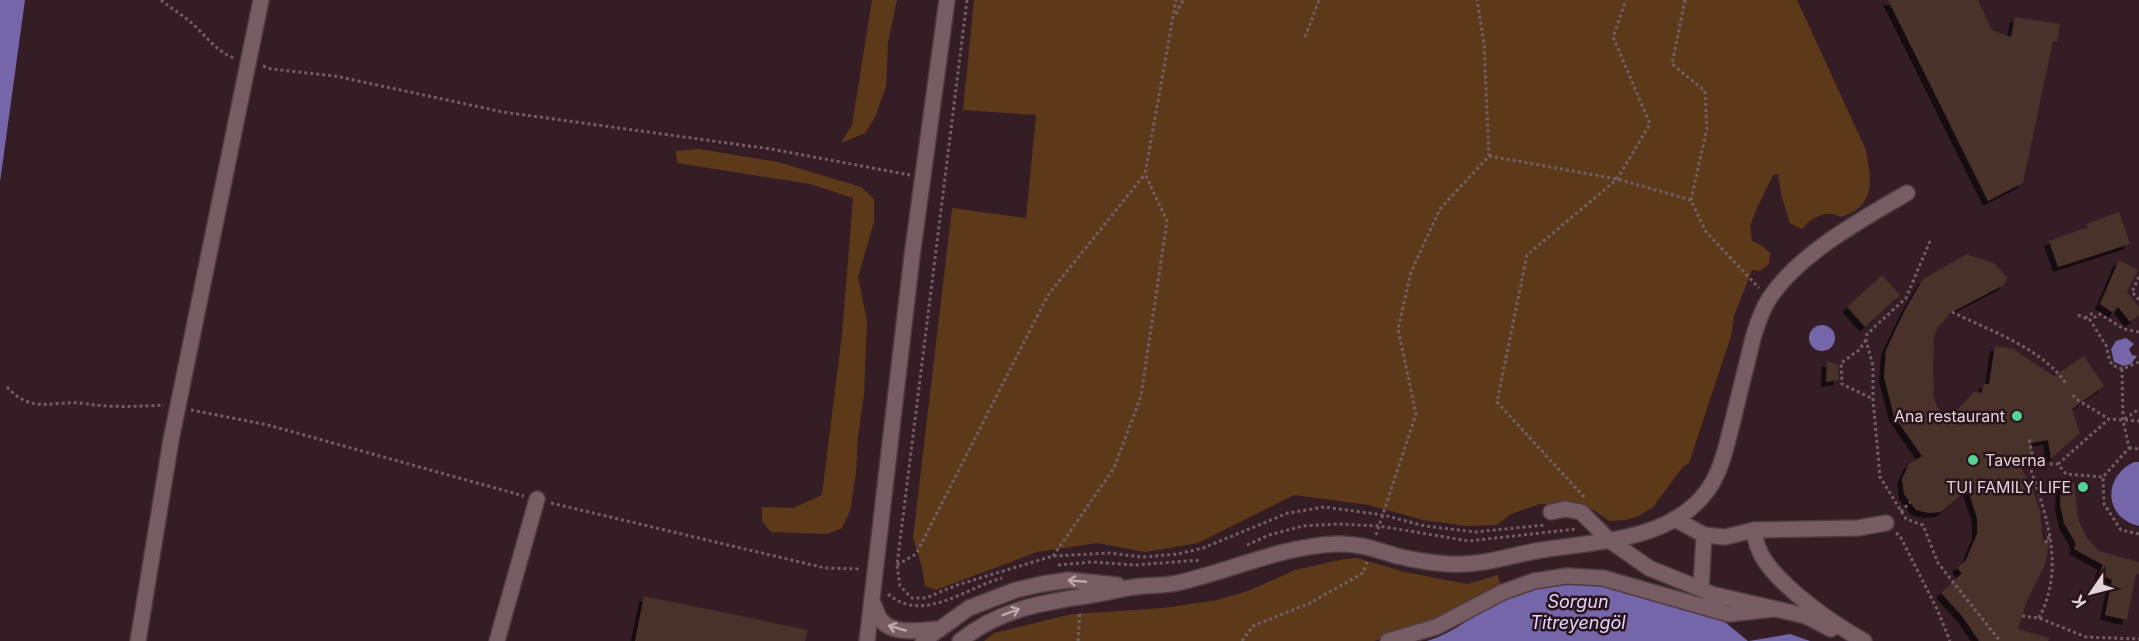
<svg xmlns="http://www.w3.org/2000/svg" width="2139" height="641" viewBox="0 0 2139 641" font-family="Inter,sans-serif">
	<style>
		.green { fill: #5c3a19 }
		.water { fill: #7565a9 }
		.building { fill: #49302b; filter: url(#shadow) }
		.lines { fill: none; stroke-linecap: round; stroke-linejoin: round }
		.minor-casing { stroke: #4f3c42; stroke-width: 18 }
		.path { stroke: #735d64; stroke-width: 3; stroke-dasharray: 3 3; stroke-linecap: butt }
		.minor { stroke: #785c64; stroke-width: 15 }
		.oneway { stroke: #bda8ae }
		.poi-dot { fill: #54d395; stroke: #2a141c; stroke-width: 2 }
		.labels { text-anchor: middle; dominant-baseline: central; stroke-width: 5; stroke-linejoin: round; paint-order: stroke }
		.poi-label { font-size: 16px; fill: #e2d1d6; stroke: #2a141c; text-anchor: end }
		.water-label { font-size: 18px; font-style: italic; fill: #ded7ff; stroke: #2a141c }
	</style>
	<defs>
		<filter id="shadow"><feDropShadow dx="-5" dy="5" stdDeviation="0" flood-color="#0009"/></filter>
	</defs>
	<rect width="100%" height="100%" fill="#351d25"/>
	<!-- green -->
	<g class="green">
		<polygon points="872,0 897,0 888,42 886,87 875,117 865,133 841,143 852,125"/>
		<path d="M 974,0 L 1797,0 L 1866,150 C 1871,181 1877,205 1841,217 C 1826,209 1812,217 1802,229 L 1790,223 L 1782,198 L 1778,174 L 1773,175 L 1756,210 L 1750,226 L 1752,241 L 1761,245 L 1770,253 L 1769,264 L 1760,271 L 1752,270 L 1734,316 L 1731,336 L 1689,463 L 1682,468 L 1653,507 L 1639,516 L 1625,520 L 1609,521 L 1594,510 L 1569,504 L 1540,504 L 1511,514 L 1497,525 L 1467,526 L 1423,520 L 1369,505 L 1294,495 L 1198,543 L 1145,552 L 1098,543 L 1037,552 L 936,590 L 925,586 L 922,567 L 913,538 L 952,208 L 1026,218 L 1036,115 L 963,110 Z"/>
		<polygon points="699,149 778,162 861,187 874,199 874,222 858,277 867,321 864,395 858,437 856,473 850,511 842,528 827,534 771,532 762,521 762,507 793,508 822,495 842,335 853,198 810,184 677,163 676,151"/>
		<polygon points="1357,558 1405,572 1467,584 1498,575 1501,588 1432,625 1374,641 984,641 994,633 1072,614 1164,608 1217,600 1248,591 1295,570 1344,559"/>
	</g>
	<!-- water -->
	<g class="water">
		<polygon points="0,0 25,0 0,182"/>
		<circle cx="1822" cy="338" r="13"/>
		<polygon points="2126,338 2134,344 2129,349 2132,355 2137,356 2131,364 2123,366 2114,362 2111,349 2116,341"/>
		<path d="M 2134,462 L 2139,462 L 2139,526 C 2104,518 2102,477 2134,462 Z"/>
		<path d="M 1585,581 L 1720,618 L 1748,641 L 1427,641 C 1455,633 1475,613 1500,600 C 1527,587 1556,584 1585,581 Z"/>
		<polygon points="1790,634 1810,641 1749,641"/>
	</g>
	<!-- building -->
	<g class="building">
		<polygon points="1888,0 1978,0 1992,30 2011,37 2015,17 2060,24 2057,42 2053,41 2023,183 1988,201"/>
		<polygon points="2119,212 2130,244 2058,267 2049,241 2088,227 2086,224"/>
		<polygon points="1967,254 1995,264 2007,278 2004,285 1952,312 1937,328 1934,338 1933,366 1934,398 1937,407 1949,418 1974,392 1982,393 1984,384 1989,384 1995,346 2013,349 2054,376 2084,356 2104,386 2072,409 2080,433 2051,459 2048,440 2031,443 2033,457 2017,460 2032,488 2040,511 2043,542 2049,543 2045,565 2026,603 2018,629 2049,638 2048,641 1979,641 1962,616 1941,593 1962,573 1957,568 1966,560 1977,534 1977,518 1968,490 1941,512 1929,513 1916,510 1904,494 1902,479 1909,464 1922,456 1894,416 1884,377 1886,350 1905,310 1923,279"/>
		<polygon points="2119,260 2138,270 2127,292 2139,307 2139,315 2130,322 2118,307 2113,313 2100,304"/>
		<polygon points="1882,275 1900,295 1865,327 1847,307"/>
		<polygon points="1827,361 1838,365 1839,380 1826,382"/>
		<polygon points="2061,480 2074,482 2078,519 2087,538 2099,551 2139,562 2139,574 2136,574 2127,620 2105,615 2112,580 2099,574 2103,565 2074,549 2076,544 2064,523 2060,504"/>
		<polygon points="644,596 808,630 805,641 635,641"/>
	</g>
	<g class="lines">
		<!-- minor casing -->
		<g class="minor-casing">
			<g id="minor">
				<polyline points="1551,512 1565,509 1581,512 1609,540 1649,568 1701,589 1704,535 1675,519"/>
				<path d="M 1754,530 C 1755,541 1759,552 1765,561 C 1785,590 1833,624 1864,641"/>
				<polyline points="1704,535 1725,537 1754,530 1858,528 1886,523"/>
				<polyline points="1701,589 1711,594 1806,616 1831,629"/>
				<path d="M 872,601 C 875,607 877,614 880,619 C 892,636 921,630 939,629"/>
				<polyline points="138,641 171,440 261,0"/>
				<polyline points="497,641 537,499"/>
				<polyline points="867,641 912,256 947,0"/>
				<polyline points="923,641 969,608 1016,590 1042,584 1069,580 1117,585"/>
				<path d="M 960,641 C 999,609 1044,602 1092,595 C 1106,593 1120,589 1134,587 C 1148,585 1163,586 1177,583 C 1231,571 1281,546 1337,544 C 1359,543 1377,550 1397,556 C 1414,560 1432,563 1449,564 C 1484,566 1509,555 1542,550 C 1597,541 1670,541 1707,491 C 1723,469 1727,442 1734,416 C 1740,390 1747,364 1753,338 C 1757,325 1761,311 1769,299 C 1798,254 1861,220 1907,193"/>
				<polyline points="1388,641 1436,627 1503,592 1534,581 1567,576 1603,578 1729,614 1774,609"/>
			</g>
		</g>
		<!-- path -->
		<g class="path">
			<path d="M 161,0 C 172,9 186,17 196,27 C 209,40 218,52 236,59"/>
			<polyline points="967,0 897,565 900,586 912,598 926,598 957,585 1053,556 1110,553 1142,557 1178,554 1203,548 1288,513 1324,507 1383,515 1425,526 1475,532 1545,525"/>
			<polyline points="1685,0 1672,64 1705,91 1707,128 1691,200 1706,232 1759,288"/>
			<polyline points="1176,14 1183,0"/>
			<polyline points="1305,37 1319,0"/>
			<polyline points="263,66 271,69 335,76 503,112 771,149 910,175"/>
			<polyline points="1489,156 1617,179 1691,200"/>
			<polyline points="1930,241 1906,298 1867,334 1866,340 1873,366 1873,399 1880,477 1906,519 1923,525 1938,563 2000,641"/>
			<polyline points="2139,277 2132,292 2139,300"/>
			<path d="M 1952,312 C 1990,331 2043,348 2067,385"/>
			<polyline points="2078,315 2090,320"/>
			<polyline points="2085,318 2093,313"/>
			<polyline points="2139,332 2124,329 2100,314 2090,320 2107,347 2108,355 2112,365 2122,369 2139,362"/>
			<polyline points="1866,340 1859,350 1841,363 1842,384 1873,399"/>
			<polyline points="2122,369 2123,420 2129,448 2103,477 2104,504 2121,530 2139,534"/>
			<path d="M 7,387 C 32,414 50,401 80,403 C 90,404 99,406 108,406 C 127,407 145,406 164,405"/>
			<polyline points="2073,395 2076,399 2109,419"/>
			<polyline points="191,410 268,425 524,496"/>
			<polyline points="2125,420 2139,421"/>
			<polyline points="2129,448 2139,449"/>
			<polyline points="2058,464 2109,419 2123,420 2139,409"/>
			<polyline points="2000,467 2012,459 2029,464 2032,454 2029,438"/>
			<polyline points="1584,497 1497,402 1527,255 1617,179 1650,124 1613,37 1626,0"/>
			<polyline points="551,503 825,568 861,569"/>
			<polyline points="1901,512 1910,502"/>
			<polyline points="1896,533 1900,536 1937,609 1950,641"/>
			<polyline points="1376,535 1416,414 1398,329 1411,272 1440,209 1489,156 1484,43 1477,0"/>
			<polyline points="2046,543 2046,538 2051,538"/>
			<polyline points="1247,545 1269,535 1303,526 1338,524 1379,526 1469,541 1576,529"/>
			<polyline points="1053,556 1114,468 1141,396 1167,221 1145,174 1176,0"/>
			<polyline points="897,565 916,554 1048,295 1145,174"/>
			<polyline points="1058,565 1092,562 1135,565 1201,560"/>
			<path d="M 888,594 C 923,624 965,588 1002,578"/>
			<polyline points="2022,616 2039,618 2086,637 2139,639"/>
			<path d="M 2039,618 C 2066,566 2046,515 2029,464 L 2058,464 L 2066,474 L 2103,477"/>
			<polyline points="1078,641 1080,611"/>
			<polyline points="1242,641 1253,626 1310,603 1363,573 1367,562"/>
		</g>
		<!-- minor -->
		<use href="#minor" class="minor"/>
	</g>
	<!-- one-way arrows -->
	<defs><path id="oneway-shaft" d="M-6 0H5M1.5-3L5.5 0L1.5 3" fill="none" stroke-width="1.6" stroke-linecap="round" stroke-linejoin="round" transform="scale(1.5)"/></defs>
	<g class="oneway">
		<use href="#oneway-shaft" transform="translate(1077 581) rotate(-175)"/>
		<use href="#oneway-shaft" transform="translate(1011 612) rotate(-20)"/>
		<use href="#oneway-shaft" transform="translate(897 628) rotate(-164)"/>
	</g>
	<!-- markers -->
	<g class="poi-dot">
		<circle cx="2017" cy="416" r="6"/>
		<circle cx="1973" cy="460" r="6"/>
		<circle cx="2083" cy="487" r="6"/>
	</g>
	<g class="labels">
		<!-- poi labels -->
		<g class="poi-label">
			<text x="2005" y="416">Ana restaurant</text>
			<text x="1985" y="460" text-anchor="start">Taverna</text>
			<text x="2071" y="487">TUI FAMILY LIFE</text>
		</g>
		<!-- water labels -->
		<g class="water-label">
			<text x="1578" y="601">Sorgun<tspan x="1578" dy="21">Titreyengöl</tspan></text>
		</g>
	</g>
	<!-- north arrow -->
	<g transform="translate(2091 593) rotate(235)" stroke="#2a141c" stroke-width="4.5" paint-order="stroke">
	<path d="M0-4.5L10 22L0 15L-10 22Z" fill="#e2d1d6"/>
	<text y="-9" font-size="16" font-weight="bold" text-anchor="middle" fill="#e2d1d6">K</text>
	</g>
</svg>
